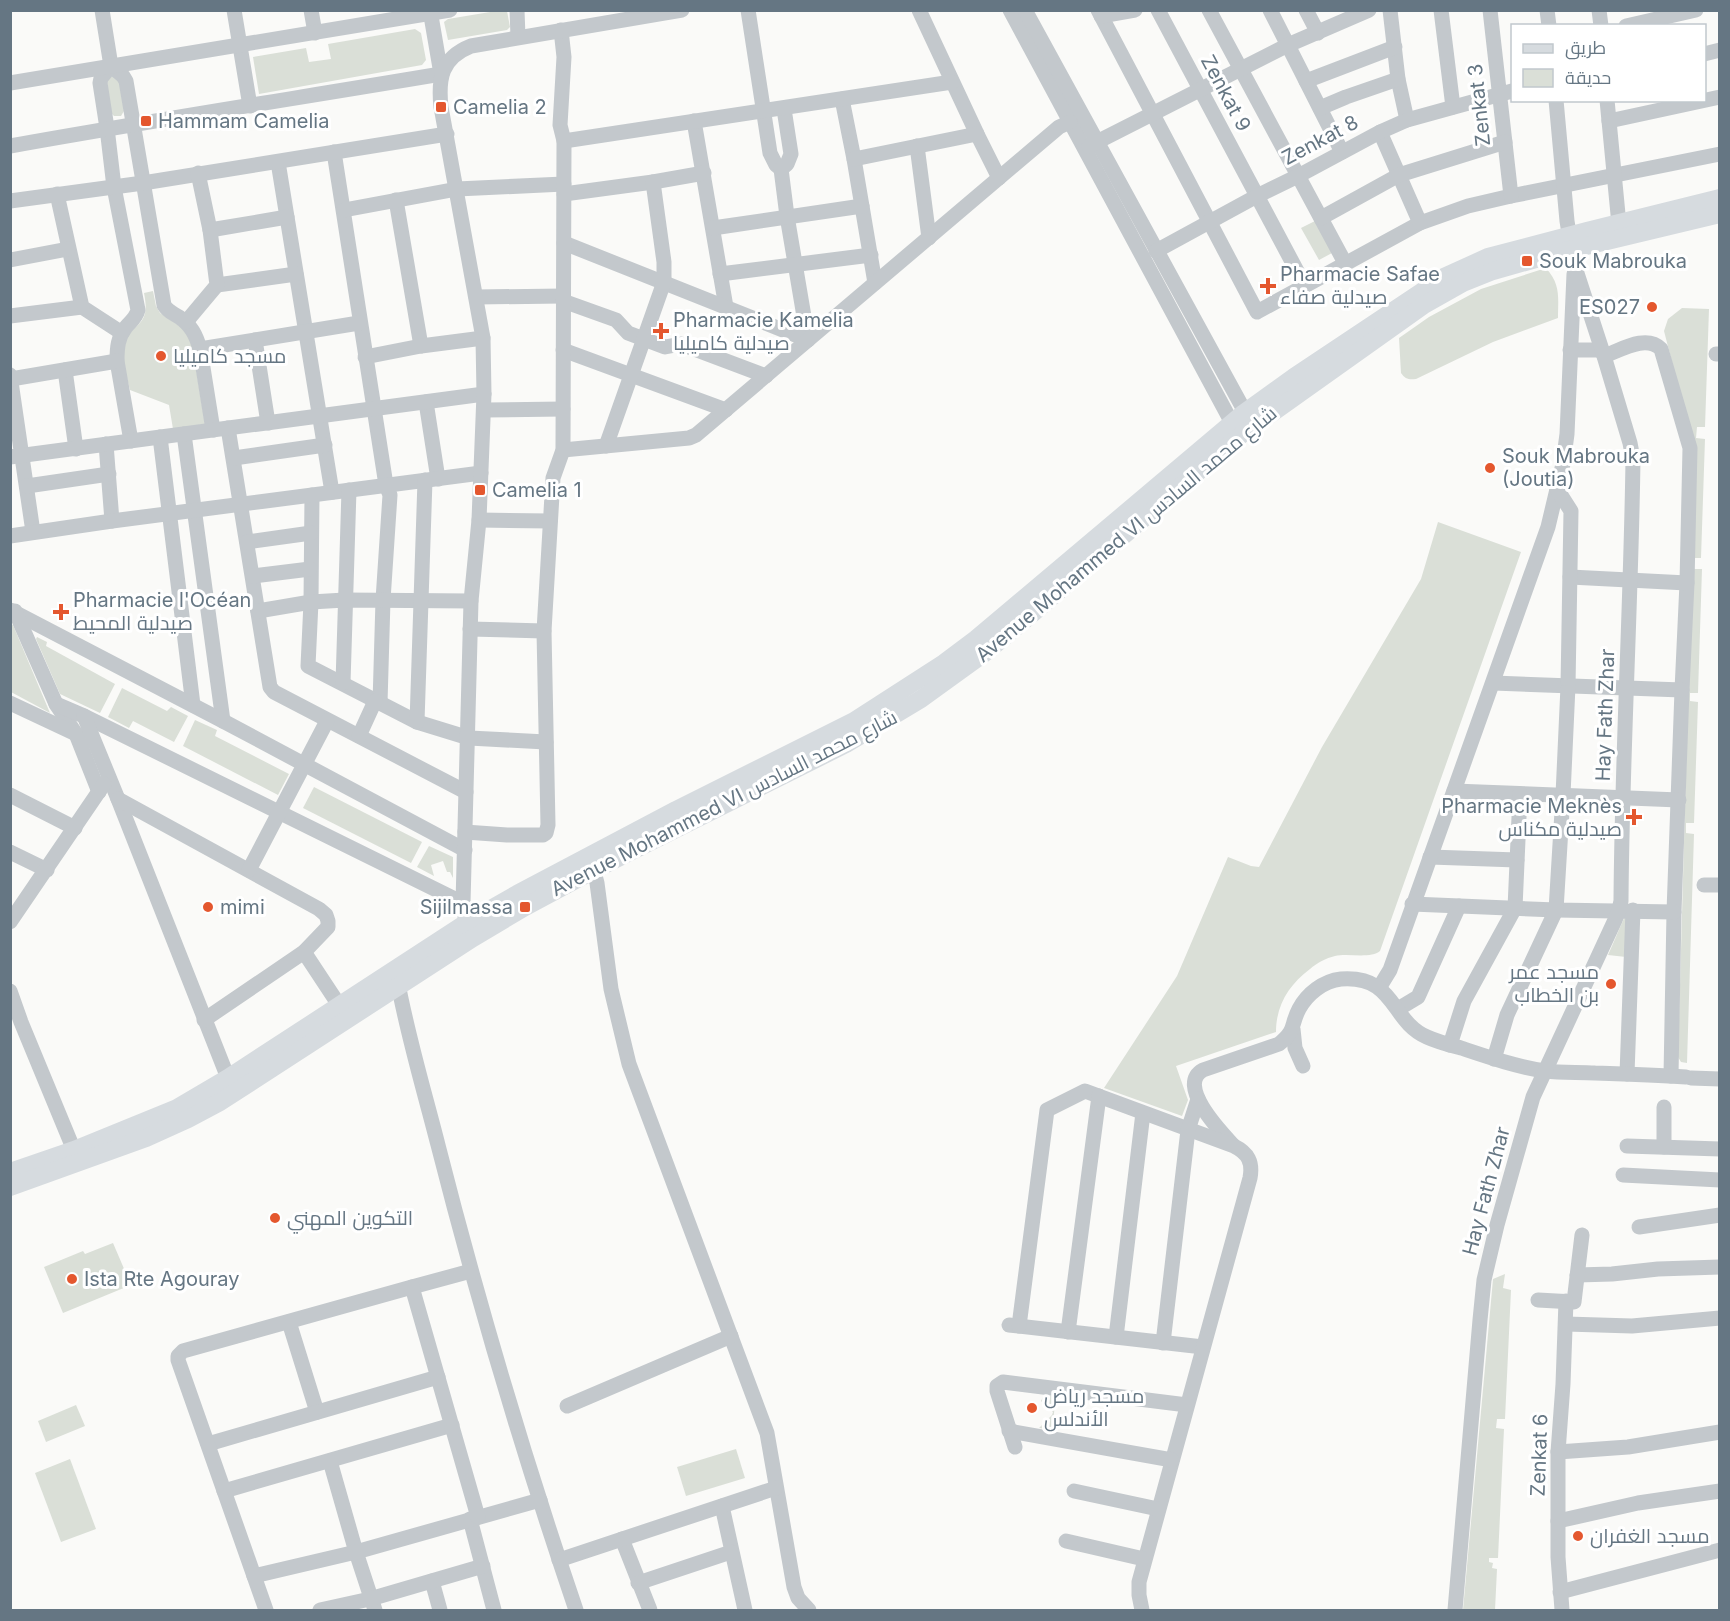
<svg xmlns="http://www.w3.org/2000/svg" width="1730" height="1621" viewBox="0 0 1730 1621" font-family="Inter,Cairo,sans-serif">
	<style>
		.green { fill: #dadfd7 }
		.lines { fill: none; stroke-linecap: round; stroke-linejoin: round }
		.minor { stroke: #c3c8cc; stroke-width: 15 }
		.major { stroke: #d6dbdf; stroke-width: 18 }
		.poi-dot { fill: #e4572e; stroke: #fff; stroke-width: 2 }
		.labels { text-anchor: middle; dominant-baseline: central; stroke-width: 6; stroke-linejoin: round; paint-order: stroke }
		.street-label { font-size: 20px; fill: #657683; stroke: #fff }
		.poi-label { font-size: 20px; fill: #657683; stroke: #fff; text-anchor: start }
	</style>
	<rect width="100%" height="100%" fill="#fafaf8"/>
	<!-- green -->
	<g class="green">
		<polygon points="496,11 507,11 510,27 507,30 448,40 444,22 448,19"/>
		<polygon points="415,29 421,33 426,60 422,65 259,94 253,57 306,48 309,62 331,59 328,44"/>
		<polygon points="112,76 119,80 124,111 121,116 114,116 111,113 107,83 109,78"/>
		<polygon points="1315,221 1332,253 1319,260 1301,228"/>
		<path d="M 1546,268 C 1561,285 1558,297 1558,318 L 1493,342 L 1416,379 C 1409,380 1405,379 1401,373 L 1399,338 L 1429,317 L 1481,289 Z"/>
		<path d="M 153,291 L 156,306 L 160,313 L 184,329 L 191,338 L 205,424 L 173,429 L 169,405 L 130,390 C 126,373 120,356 126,339 C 129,333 134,328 139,324 C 148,315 146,304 144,293 Z"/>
		<polygon points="1682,308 1709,309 1705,427 1697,427 1696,438 1705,439 1701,558 1693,558 1693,569 1702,569 1698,693 1690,693 1690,701 1698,702 1694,823 1686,823 1686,833 1694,834 1687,1063 1681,1062 1678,1057 1695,451 1664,331 1668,319"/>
		<path d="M 1438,522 L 1521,552 L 1380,951 C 1371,959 1348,953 1335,956 C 1326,958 1317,963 1310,969 C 1289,985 1276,1005 1276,1032 L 1176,1066 L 1188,1100 L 1182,1116 L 1104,1088 L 1177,976 L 1228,857 L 1251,866 L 1259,867 L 1322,747 L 1421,579 Z"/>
		<polygon points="10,624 13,625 50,713 11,692"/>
		<polygon points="37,637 47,642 46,646 115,684 100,713 60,694 36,639"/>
		<polygon points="122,688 167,711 171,707 188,716 174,742 133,721 129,728 108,717"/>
		<polygon points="195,720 217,730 215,736 289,774 278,795 183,746"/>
		<polygon points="314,787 422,842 411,863 303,808"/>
		<polygon points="429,846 453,857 453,878 450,872 447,872 443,861 431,865 434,876 417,867"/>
		<polygon points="1625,916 1627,917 1626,957 1608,955"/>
		<polygon points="113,1243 131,1285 63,1313 44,1267 83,1251 85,1254"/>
		<polygon points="1505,1274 1503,1288 1511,1290 1505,1419 1497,1419 1496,1428 1504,1429 1498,1558 1489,1558 1489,1562 1493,1563 1492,1568 1497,1569 1495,1610 1463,1610 1493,1279"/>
		<polygon points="1044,1395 1056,1396 1052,1430 1039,1428 1052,1415 1053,1412 1041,1401"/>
		<polygon points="76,1405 85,1426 46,1442 38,1421"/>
		<polygon points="736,1449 745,1478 686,1496 677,1467"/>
		<polygon points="70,1459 96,1529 61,1542 35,1473"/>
	</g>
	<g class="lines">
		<!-- minor -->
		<g class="minor">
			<path d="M 102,10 L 111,66 L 123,76 L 126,81 L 164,305 C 168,312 173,313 179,317 C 191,325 196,335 200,349 L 213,430"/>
			<polyline points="234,10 250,106"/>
			<polyline points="311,10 315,33"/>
			<polyline points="430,10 441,74"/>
			<polyline points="517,10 518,37"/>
			<polyline points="748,10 770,153 776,165 781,169"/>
			<polyline points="919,10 977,134 999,178"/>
			<polyline points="1010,10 1232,423 1239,432"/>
			<polyline points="1025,10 1250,421"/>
			<polyline points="1098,10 1257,312 1420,223 1468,206 1511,196 1720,154"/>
			<polyline points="1158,10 1305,286"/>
			<polyline points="1209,10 1345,263"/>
			<polyline points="1270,10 1342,152"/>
			<polyline points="1306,10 1318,33"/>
			<polyline points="1390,10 1398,79 1407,120"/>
			<polyline points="1441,10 1453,107"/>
			<polyline points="1490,10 1511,196"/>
			<polyline points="1547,10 1549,26"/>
			<polyline points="1599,10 1601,26"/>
			<polyline points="1101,16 1135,10"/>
			<polyline points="1626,26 1696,10"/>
			<polyline points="1704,54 1720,50"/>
			<path d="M 111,66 L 101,78 L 100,83 L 107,128 L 114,187 L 138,310 C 136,318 131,321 126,327 C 118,337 117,347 117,361 L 131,441"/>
			<polyline points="1306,81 1395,47"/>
			<polyline points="10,83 450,10"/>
			<polyline points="842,99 854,159 875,283"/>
			<polyline points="1607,100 1620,235"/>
			<polyline points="1320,108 1346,97 1398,79"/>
			<polyline points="784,109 791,154 787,164 781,169 787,216 808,340"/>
			<polyline points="694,121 726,307"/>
			<polyline points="1609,121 1720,97"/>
			<polyline points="1380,132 1420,223"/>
			<polyline points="564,141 952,82"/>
			<path d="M 10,146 C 154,120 298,98 441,74"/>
			<polyline points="917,146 929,238"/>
			<polyline points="1089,146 1288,45 1369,10"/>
			<polyline points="334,152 386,485 390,495 383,600 380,703"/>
			<polyline points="854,159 977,134"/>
			<polyline points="278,162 332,492"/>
			<polyline points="57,194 82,307 122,333"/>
			<polyline points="564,194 653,182"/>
			<polyline points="396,200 421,346"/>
			<polyline points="10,201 143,183 447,134"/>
			<polyline points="344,210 457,189 564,184"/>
			<polyline points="1321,218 1399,175 1505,142"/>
			<polyline points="713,228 862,206"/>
			<polyline points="210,230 287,217"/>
			<polyline points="564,243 808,340"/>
			<polyline points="1156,251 1257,196 1298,176 1380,132 1407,120 1512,91"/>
			<polyline points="10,260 68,249"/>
			<polyline points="720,274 871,255"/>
			<polyline points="217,285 296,274"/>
			<polyline points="476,297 563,296"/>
			<polyline points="563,301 616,320 628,333 665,347 681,344 766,376"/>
			<polyline points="10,316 82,307"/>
			<polyline points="186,322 217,285 210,230 198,173"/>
			<polyline points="255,340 268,423"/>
			<polyline points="200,349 359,323"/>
			<polyline points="563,350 726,410"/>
			<polyline points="1570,350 1602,350"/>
			<polyline points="1716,354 1720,354"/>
			<path d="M 1604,356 C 1621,350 1646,334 1661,349 L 1690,448 L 1687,583 L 1682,690 L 1674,912 L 1671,1076"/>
			<polyline points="365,357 421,346 483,338"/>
			<polyline points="65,370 76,449"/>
			<polyline points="10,375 33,532"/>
			<polyline points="11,379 117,361"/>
			<polyline points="426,402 438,479"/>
			<polyline points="485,410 563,409"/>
			<polyline points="228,428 270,687 274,692 466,792"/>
			<polyline points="184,434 223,721"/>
			<polyline points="160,437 193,705"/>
			<polyline points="106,444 112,521"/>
			<polyline points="606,446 664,282 664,262 653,182 704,173"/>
			<polyline points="563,450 689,438 696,435 1059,127 1070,122"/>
			<polyline points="10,457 484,394"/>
			<polyline points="234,458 325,445"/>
			<polyline points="27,486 109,474"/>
			<polyline points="312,495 311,602 308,666 417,722 469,738 546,742"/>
			<polyline points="479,520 550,521"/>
			<polyline points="10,536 112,521 481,473"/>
			<polyline points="247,542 311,533"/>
			<polyline points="253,576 310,569"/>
			<polyline points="1570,577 1687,583"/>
			<polyline points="10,610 223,721 465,850"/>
			<polyline points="15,611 56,704 76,734 99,792"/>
			<polyline points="258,611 311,602 345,600 471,601"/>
			<polyline points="470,629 544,631"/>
			<polyline points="343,683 349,490"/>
			<polyline points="1493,683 1682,690"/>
			<polyline points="10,703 76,734"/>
			<polyline points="56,704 84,716 463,903"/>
			<polyline points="84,716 118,799 228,1078"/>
			<polyline points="417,722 425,480"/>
			<polyline points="359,736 375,701"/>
			<polyline points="1454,791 1679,800"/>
			<polyline points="10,795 75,828"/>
			<polyline points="118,799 319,909 326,915 328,921 328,927 304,952 204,1020"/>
			<polyline points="465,832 507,835 543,835 546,833 548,825 544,631 553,478 563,450 564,141 560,125 564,57 561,30"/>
			<polyline points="10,852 47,870"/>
			<polyline points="1430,857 1517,860"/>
			<polyline points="591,861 597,883 611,989 629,1064 767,1433 794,1587 798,1598 809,1610"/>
			<polyline points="249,870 327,721"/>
			<polyline points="1704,885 1720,885"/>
			<polyline points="1412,904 1556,910 1674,912"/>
			<polyline points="10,922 104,784"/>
			<path d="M 469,932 L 466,923 L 463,903 L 471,601 L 479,520 L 484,394 L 483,338 L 441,107 C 438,79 441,58 471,46 L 682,10"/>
			<polyline points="304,952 339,1005"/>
			<path d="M 397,978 C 407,1034 424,1090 438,1145 C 478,1302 524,1457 576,1610"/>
			<polyline points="1379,988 1390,970 1548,527 1563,464 1567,434 1574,274"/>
			<polyline points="10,991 21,1022 78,1160"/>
			<polyline points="1398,1009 1418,997 1459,906"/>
			<polyline points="1293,1029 1295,1048 1303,1066"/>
			<polyline points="1450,1045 1464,1001 1515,908 1520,794"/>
			<polyline points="1494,1059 1507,1015 1556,910 1563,795 1568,686 1571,511 1557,489"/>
			<polyline points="1627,1074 1633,910"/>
			<polyline points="1691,1078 1720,1079"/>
			<path d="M 1233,1145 C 1220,1131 1176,1085 1203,1070 L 1279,1044 C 1297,1029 1290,1026 1299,1009 C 1307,994 1323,981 1341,979 C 1396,975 1390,1021 1427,1037 C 1438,1042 1450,1045 1461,1048 C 1488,1057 1517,1067 1545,1071 C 1562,1073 1579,1072 1595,1073 C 1626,1074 1656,1075 1686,1077"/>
			<polyline points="1627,1146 1720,1149"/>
			<polyline points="1664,1147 1664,1107"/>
			<polyline points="1623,1175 1720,1180"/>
			<polyline points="1639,1227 1720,1215"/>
			<polyline points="1577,1275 1612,1274 1658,1269 1720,1267"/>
			<polyline points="412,1287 471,1271"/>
			<polyline points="1538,1300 1574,1302 1582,1235"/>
			<polyline points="289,1322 317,1412"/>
			<polyline points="1566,1324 1632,1326 1720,1318"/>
			<polyline points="1009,1325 1203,1347"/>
			<path d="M 1019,1326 L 1047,1110 L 1085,1091 L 1234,1146 C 1248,1153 1253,1162 1250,1178 L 1139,1582 L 1139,1595 L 1142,1610"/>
			<polyline points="1068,1332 1099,1096"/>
			<polyline points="1116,1337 1143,1113"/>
			<polyline points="1163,1343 1188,1130 1198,1099"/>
			<polyline points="567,1406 731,1336"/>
			<polyline points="1009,1431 1172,1460"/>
			<polyline points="208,1444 438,1377"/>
			<polyline points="1015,1447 997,1391 997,1386 1003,1382 1187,1405"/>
			<polyline points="1558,1452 1628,1447 1720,1432"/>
			<polyline points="330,1461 356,1552 375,1610"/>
			<polyline points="224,1491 452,1425"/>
			<polyline points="1074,1491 1158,1509"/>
			<polyline points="722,1506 745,1610"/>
			<polyline points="470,1519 494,1610"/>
			<polyline points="1558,1521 1638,1503 1720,1491"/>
			<polyline points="622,1539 650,1610"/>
			<polyline points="1066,1541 1144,1559"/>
			<polyline points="559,1560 776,1488"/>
			<polyline points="254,1576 356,1552 540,1500"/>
			<polyline points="432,1581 440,1610"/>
			<polyline points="638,1583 731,1552"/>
			<polyline points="1560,1592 1720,1550"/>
			<polyline points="266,1610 178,1360 178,1356 183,1351 412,1287 478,1517"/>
			<polyline points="320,1610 370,1599 483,1566"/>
			<path d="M 1455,1610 L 1480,1320 L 1484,1280 L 1497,1225 L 1533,1097 L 1615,920 L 1619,910 L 1621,901 C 1622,754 1631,607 1633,459 L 1630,443 L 1604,356 L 1574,264 L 1567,221 L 1556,100"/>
			<polyline points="1562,1610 1558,1557 1558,1452 1563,1384 1566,1301"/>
		</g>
		<!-- major -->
		<g class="major">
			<polyline points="10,1172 74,1150 177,1108 228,1078 466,923 517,894 676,810 854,721 944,663 976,639 1244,413 1294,377 1444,277 1488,257 1587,231 1720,198"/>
			<polyline points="10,1187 146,1138 188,1119 220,1102 473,938 525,907 594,870 846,744 921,699 986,652 1034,612 1241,435 1424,305 1463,283 1493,271 1557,253 1720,214"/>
		</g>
	</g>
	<!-- markers -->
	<g class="poi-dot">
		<rect x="435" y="101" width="12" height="12" rx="3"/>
		<rect x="140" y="115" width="12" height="12" rx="3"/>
		<rect x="1521" y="255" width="12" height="12" rx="3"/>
		<path d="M1265 277h6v6h6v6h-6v6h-6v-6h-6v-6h6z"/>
		<circle cx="1652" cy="307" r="6"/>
		<path d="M658 322h6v6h6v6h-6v6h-6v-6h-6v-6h6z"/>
		<circle cx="161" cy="356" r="6"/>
		<circle cx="1490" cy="468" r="6"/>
		<rect x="474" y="484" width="12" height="12" rx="3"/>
		<path d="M58 603h6v6h6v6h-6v6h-6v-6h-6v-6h6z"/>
		<path d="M1631 808h6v6h6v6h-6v6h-6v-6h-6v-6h6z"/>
		<circle cx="208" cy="907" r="6"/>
		<rect x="519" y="901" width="12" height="12" rx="3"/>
		<circle cx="1611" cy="984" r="6"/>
		<circle cx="275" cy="1218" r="6"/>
		<circle cx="72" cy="1279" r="6"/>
		<circle cx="1032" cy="1408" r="6"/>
		<circle cx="1578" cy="1536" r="6"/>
	</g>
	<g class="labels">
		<!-- street labels -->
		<g class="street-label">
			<text transform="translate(1226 93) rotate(62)">Zenkat 9</text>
			<text transform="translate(1479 105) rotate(-96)">Zenkat 3</text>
			<text transform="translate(1320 140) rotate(-28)">Zenkat 8</text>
			<text transform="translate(1126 534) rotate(-40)">Avenue Mohammed VI شارع محمد السادس</text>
			<text transform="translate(1605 715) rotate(-88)">Hay Fath Zhar</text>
			<text transform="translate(724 803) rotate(-27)">Avenue Mohammed VI شارع محمد السادس</text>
			<text transform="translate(1486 1191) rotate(-75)">Hay Fath Zhar</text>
			<text transform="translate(1539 1455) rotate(-88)">Zenkat 6</text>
		</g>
		<!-- poi labels -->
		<g class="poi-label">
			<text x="453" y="107">Camelia 2</text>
			<text x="158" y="121">Hammam Camelia</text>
			<text x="1539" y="261">Souk Mabrouka</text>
			<text x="1280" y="274">Pharmacie Safae<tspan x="1280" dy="23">صيدلية صفاء</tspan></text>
			<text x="1640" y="307" text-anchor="end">ES027</text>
			<text x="673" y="320">Pharmacie Kamelia<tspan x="673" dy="23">صيدلية كاميليا</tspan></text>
			<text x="173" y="356">مسجد كاميليا</text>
			<text x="1502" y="456">Souk Mabrouka<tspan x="1502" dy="23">(Joutia)</tspan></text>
			<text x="492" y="490">Camelia 1</text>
			<text x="73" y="600">Pharmacie l'Océan<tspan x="73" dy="23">صيدلية المحيط</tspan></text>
			<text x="1622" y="806" text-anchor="end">Pharmacie Meknès<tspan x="1622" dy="23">صيدلية مكناس</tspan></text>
			<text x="220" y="907">mimi</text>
			<text x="513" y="907" text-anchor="end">Sijilmassa</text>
			<text x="1599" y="972" text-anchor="end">مسجد عمر<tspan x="1599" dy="23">بن الخطاب</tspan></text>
			<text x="287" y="1218">التكوين المهني</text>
			<text x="84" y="1279">Ista Rte Agouray</text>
			<text x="1044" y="1396">مسجد رياض<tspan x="1044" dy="23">الأندلس</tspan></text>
			<text x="1590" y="1536">مسجد الغفران</text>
		</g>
	</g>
	<!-- border -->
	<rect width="1730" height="1621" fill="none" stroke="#657683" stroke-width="24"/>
	<!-- legend -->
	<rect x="1511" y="24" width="195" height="78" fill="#ffffff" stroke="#c1c8cd" stroke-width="1.5"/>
	<rect x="1523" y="44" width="30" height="9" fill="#d6dbdf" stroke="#c1c8cd" stroke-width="1.5"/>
	<text x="1565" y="54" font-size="18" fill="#657683">طريق</text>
	<rect x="1523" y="69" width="30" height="18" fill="#dadfd7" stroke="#c1c8cd" stroke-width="1.5"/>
	<text x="1565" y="84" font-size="18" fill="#657683">حديقة</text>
</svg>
